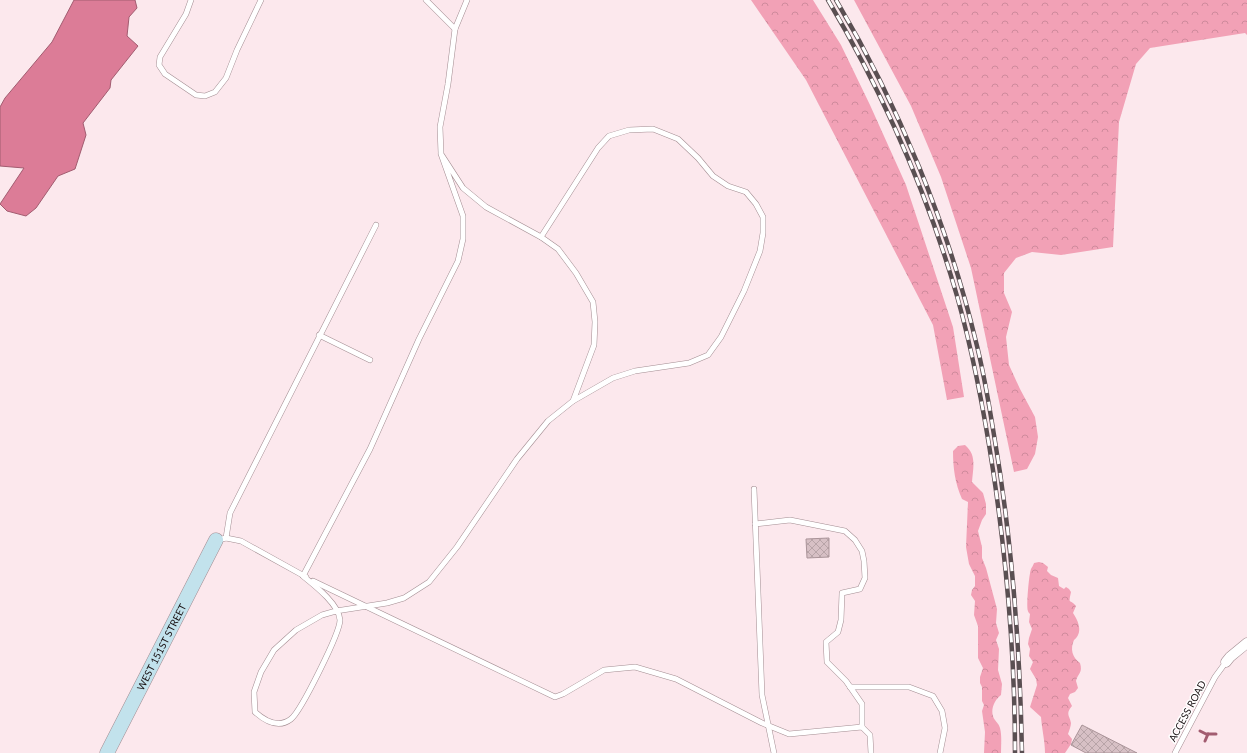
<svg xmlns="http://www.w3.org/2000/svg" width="1247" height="753" viewBox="0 0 1247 753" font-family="Lato,sans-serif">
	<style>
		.forest { fill: url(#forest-crowns) }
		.water { fill: #dc7c97; stroke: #a25c70 }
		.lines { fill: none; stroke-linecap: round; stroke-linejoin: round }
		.stream { stroke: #a25c70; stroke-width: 3 }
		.building { fill: url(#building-cross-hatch); stroke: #aa9499 }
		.lane-casing { stroke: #a38d92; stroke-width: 6 }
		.street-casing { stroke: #a38d92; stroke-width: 11 }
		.secondary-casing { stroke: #a38d92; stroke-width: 15 }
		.lane { stroke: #fff; stroke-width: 5 }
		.street { stroke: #fff; stroke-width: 10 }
		.secondary { stroke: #c2e2ec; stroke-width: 14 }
		.rail-casing { stroke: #5a4f52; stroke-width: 4.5 }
		.rail { stroke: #fff; stroke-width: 3; stroke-dasharray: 9; stroke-linecap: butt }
		.labels { text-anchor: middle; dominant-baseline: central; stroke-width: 3; stroke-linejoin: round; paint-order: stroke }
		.street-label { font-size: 10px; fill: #1b1315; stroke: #fff }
	</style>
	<defs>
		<pattern id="forest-crowns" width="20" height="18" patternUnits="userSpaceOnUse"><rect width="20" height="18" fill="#f2a1b6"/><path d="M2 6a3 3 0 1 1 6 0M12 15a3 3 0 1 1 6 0" fill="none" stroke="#cf8a9c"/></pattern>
		<pattern id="building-cross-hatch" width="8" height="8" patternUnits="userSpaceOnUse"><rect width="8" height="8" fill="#d7c0c5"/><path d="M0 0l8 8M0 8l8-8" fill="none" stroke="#b8a4a8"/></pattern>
	</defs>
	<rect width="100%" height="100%" fill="#fce8ed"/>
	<!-- forest -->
	<g class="forest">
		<polygon points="751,0 813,0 841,45 870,105 906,185 953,327 964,397 947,400 933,325 806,80"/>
		<polygon points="854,0 1247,0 1247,35 1245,33 1150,48 1136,64 1119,122 1113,247 1061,255 1032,252 1016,258 1004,273 1004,293 1012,312 1006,337 1009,365 1020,389 1035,417 1038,437 1035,454 1027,469 1014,472 971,268 941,177 911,106"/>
		<path d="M 965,445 C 977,455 973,468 972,482 L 983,493 L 986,504 L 986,514 L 982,520 L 978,531 L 982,547 L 982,558 L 986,568 L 997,609 L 996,623 L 999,633 L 996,640 L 999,649 L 998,670 L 1002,684 L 1001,695 C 994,700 989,712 995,720 C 997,723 999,724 1000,728 C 1002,736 1001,744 1001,753 L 984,753 L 985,732 L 982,711 L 984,705 L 982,701 L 982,687 L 980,683 L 980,677 L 983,668 L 978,658 L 978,626 L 974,615 L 975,601 L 971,595 L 972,590 L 975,586 L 975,576 L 969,564 L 966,547 L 968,502 L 962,499 C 955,483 953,468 953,451 L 958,446 Z"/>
		<path d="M 1039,562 L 1043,563 L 1048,567 L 1047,571 L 1051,575 L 1058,578 L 1059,586 L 1064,589 L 1066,587 L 1069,589 L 1071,592 C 1068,606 1070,598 1076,606 L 1073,613 C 1079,622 1083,633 1074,640 C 1070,649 1072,657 1080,663 C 1083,673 1078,673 1076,681 L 1078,688 L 1075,692 L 1070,694 L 1068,698 L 1072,706 C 1065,714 1070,716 1071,723 C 1071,726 1069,731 1068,734 L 1072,739 L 1071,744 L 1065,753 L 1045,753 C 1045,741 1042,730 1041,717 L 1030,707 L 1037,685 L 1036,679 L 1030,669 L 1033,662 L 1029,656 L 1030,649 L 1028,644 L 1029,638 L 1032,629 L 1029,622 L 1030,614 C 1029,613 1028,612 1028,611 C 1026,607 1029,574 1031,569 C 1031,569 1034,564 1034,563 Z"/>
	</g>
	<!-- water -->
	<polygon class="water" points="74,0 135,0 137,8 129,17 127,36 138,46 111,80 110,88 83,123 86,135 75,169 58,176 36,208 26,216 7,211 0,204 24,168 0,166 0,107 5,98 52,42"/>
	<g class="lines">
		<!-- stream -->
		<g class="stream">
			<polyline points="1200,731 1206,734 1216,734"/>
			<polyline points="1205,741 1208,734"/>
		</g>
	</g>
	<!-- building -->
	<g class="building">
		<polygon points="829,538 829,557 807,558 806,539"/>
		<polygon points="1082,725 1137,753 1086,753 1071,745"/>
	</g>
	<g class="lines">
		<!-- lane casing -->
		<g class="lane-casing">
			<g id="lane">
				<polyline points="191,0 186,14 160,57 159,65 165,74 196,95 205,96 215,92 226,78 237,50 261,0"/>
				<polyline points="426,0 455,29"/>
				<path d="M 441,154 L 463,188 L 486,207 L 541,237 L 598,148 L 609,136 L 629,130 L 653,129 L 678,139 L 698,158 L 713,176 L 728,186 L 746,192 L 756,204 L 763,217 L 763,233 L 760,251 L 744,291 L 721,337 L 708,355 L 689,363 L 635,371 L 613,378 L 573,401 L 548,421 L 517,459 L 457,547 L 429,582 L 404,598 L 387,603 L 336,611 L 322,615 L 296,630 L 274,650 L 261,672 L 254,692 L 255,712 C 265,721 278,729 291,719 C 301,711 340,633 340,620 C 339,604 314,585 303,576 L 370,449 L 419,339 L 458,261 L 463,239 L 463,216 L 441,154 L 440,127 L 448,84 L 455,29 L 467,0"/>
				<polyline points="541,237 558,249 576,273 593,302 595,322 594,345 573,401"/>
				<polyline points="319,335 370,360"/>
				<polyline points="754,489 762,695 774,753"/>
				<polyline points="755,524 790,520 845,531 855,540 862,551 864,561 865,578 860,589 842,593 841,620 838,632 826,642 827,662 846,681 862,704 862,727"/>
				<polyline points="226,538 230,513 376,225"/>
				<polyline points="218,540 226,538 241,541 306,577"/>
				<polyline points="313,581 555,697 563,694 604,670 635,667 676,679 762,723 789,734 862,727 870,735 871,753"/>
				<polyline points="850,687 909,687 933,696 942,711 945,728 940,753"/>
				<polyline points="1175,753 1215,677 1226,662"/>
			</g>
		</g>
		<!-- street casing -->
		<g class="street-casing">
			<polyline id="street" points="1226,662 1230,657 1247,643"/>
		</g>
		<!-- secondary casing -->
		<g class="secondary-casing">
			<g id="secondary">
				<path id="s1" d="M 107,753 L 216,540"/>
			</g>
		</g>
		<!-- lane -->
		<use href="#lane" class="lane"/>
		<!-- street -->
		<use href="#street" class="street"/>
		<!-- secondary -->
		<use href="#secondary" class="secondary"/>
		<!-- rail casing -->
		<g class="rail-casing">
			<g id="rail">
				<path d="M 828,0 C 883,93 927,192 957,296 C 973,353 984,411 993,470 C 1007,564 1015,658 1015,753"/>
				<path d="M 836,0 C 898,104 948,225 976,342 C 984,373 989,404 994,435 C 1012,540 1020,646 1022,753"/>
			</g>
		</g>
		<!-- rail -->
		<use href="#rail" class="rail"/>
	</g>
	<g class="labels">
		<!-- street labels -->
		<g class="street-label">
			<text stroke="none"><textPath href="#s1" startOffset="119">WEST 151ST STREET</textPath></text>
			<text transform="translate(1187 711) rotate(-62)">ACCESS ROAD</text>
		</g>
	</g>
</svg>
